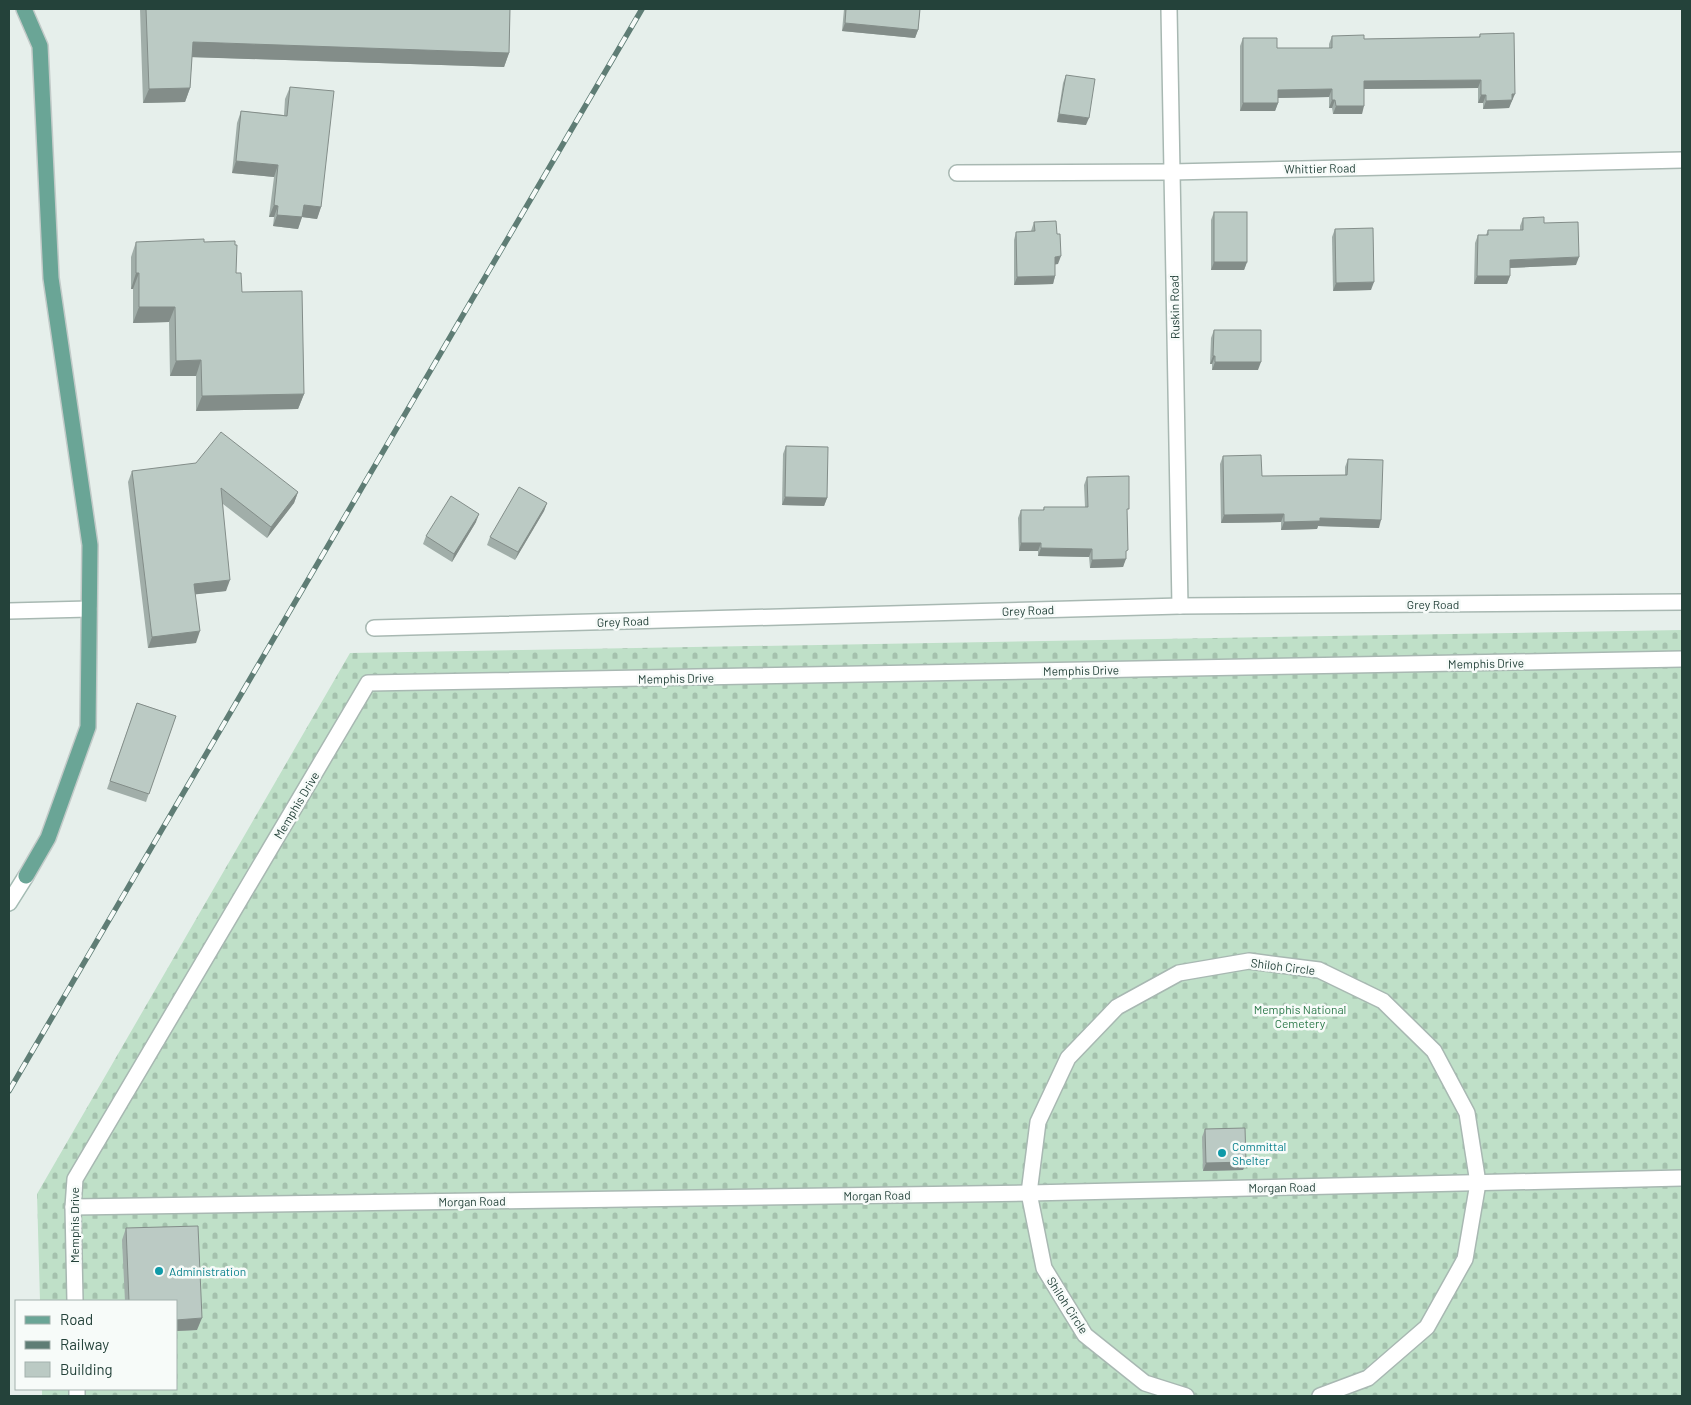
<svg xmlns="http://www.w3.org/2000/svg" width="1691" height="1405" viewBox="0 0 1691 1405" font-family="Barlow,sans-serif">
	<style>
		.cemetery { fill: url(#cemetery-stones) }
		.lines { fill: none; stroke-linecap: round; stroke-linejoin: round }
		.street-casing { stroke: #a8b8b2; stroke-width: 18 }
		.secondary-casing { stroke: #a4bbb3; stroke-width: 18 }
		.primary-casing { stroke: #c2cac8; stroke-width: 18 }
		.street { stroke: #fff; stroke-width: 15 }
		.secondary { stroke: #fff; stroke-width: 15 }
		.primary { stroke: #6aa596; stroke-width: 15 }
		.rail-casing { stroke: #5f7d75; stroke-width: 5.5 }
		.rail { stroke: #f7fbf9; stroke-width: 4; stroke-dasharray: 11; stroke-linecap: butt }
		.wall { fill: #a1aea9 }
		.shaded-wall { fill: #838d89 }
		.building { fill: #bbcac4; stroke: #838d89 }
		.culture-dot { fill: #0f9aa8; stroke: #f7fbf9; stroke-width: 2 }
		.labels { text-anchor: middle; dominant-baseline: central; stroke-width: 5; stroke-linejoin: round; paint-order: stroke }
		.street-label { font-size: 12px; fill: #24423a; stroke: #f7fbf9 }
		.park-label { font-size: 12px; fill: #2d7a4b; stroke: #f7fbf9 }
		.culture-label { font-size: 12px; fill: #0d838f; stroke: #f7fbf9; text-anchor: start }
	</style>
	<defs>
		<pattern id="cemetery-stones" width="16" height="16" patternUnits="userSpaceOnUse" patternTransform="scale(1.25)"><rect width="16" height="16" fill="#bfe0c8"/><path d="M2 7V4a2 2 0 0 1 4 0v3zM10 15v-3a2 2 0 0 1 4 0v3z" fill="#a4c1ad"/></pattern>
	</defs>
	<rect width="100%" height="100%" fill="#e6efeb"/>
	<!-- cemetery -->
	<polygon class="cemetery" points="1682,630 1682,1396 42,1396 42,1389 176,1389 176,1301 40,1301 37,1194 350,653"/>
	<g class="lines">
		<!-- street casing -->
		<g class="street-casing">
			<g id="street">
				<polyline points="1169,9 1180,606"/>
				<polyline points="957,173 1171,172 1682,160"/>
				<polyline points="9,611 89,609"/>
				<polyline points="374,628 1180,606 1682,602"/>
				<polyline points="73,1207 1029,1193 1682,1178"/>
				<polyline points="75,1301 73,1207 75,1179 368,683 1682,659"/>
				<polyline points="77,1389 77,1396"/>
				<polyline points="1186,1396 1145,1383 1085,1335 1044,1268 1029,1193 1038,1122 1068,1058 1117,1007 1179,973 1249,961 1319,970 1383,1001 1434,1051 1467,1113 1478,1183 1465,1259 1427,1327 1368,1378 1320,1396"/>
			</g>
		</g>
		<!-- secondary casing -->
		<g class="secondary-casing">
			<polyline id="secondary" points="9,903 26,876"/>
		</g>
		<!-- primary casing -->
		<g class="primary-casing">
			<polyline id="primary" points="24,9 40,46 51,278 90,545 88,727 48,838 26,876"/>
		</g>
		<!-- street -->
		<use href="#street" class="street"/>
		<!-- secondary -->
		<use href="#secondary" class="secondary"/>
		<!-- primary -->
		<use href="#primary" class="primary"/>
		<!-- rail casing -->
		<g class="rail-casing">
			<polyline id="rail" points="9,1091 642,9"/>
		</g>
		<!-- rail -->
		<use href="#rail" class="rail"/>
	</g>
	<!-- wall -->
	<g class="wall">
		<polygon points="140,9 510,9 509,53 504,67 192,57 190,88 185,102 143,103"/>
		<polygon points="844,9 920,9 918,30 915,38 842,31"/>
		<polygon points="1480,34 1512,102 1511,102 1509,108 1483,109 1483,103 1478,103 1478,88 1364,89 1362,114 1333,114 1332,108 1329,108 1329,97 1278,98 1278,103 1275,111 1240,111 1240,46 1243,38 1277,48 1329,48 1329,44 1332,36 1364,39 1479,37"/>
		<polygon points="1066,75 1086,125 1057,122 1063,83"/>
		<polygon points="290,87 321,207 317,219 302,217 298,229 273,226 274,217 269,217 274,177 232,173 237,123 241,111 284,115 285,99"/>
		<polygon points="1214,212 1247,262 1244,270 1211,270 1211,220"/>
		<polygon points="1523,218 1544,223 1576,265 1510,268 1510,276 1507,284 1474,284 1475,243 1478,235 1486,235 1488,230 1520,230 1520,226"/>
		<polygon points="1034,222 1058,264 1055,264 1055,276 1053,284 1014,285 1014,240 1016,232 1031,231"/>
		<polygon points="1335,229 1371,290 1333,291 1332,237"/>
		<polygon points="136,242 204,242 236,273 242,292 304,394 298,409 196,411 196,376 170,376 169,322 133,323 133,289 131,289 131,257"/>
		<polygon points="1214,330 1258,370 1212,370 1212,364 1210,364 1211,338"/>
		<polygon points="786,446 827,498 824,506 782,505 783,454"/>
		<polygon points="1223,456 1262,476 1345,475 1345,467 1348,459 1379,528 1318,526 1317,529 1281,530 1281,522 1221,523 1220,464"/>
		<polygon points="132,471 298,492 294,503 267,538 223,504 226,591 195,594 196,643 148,648 128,482"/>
		<polygon points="1087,477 1127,516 1126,556 1123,567 1090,568 1089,557 1038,556 1038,551 1019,551 1018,518 1021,510 1043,510 1044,507 1085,507 1084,485"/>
		<polygon points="547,503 544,511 515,560 487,545 490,537"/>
		<polygon points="476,522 452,562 423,544 426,536"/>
		<polygon points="137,703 176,716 146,802 107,789"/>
		<polygon points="1205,1129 1246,1162 1243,1170 1203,1171 1202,1137"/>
		<polygon points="126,1228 197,1330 176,1331 176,1301 125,1301 122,1240"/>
	</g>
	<!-- shaded-wall -->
	<g class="shaded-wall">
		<polygon points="845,23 918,30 915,38 842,31"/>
		<polygon points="193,42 509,53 504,67 188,57"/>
		<polygon points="1481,80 1478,88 1361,89 1364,81"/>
		<polygon points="190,88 185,102 143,103 149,89"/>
		<polygon points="1332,89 1329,97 1275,98 1278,90"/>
		<polygon points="1512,94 1515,94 1509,108 1483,109 1486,101"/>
		<polygon points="1481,95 1486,95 1483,103 1478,103"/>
		<polygon points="1332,100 1335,100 1332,108 1329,108"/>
		<polygon points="1243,103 1278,103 1275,111 1240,111"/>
		<polygon points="1336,106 1364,106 1362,114 1333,114"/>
		<polygon points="1059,114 1089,118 1086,125 1057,122"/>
		<polygon points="236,161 278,165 274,177 232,173"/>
		<polygon points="274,205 278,206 274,217 269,217"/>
		<polygon points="304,205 321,207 317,219 302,217 298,229 273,226 277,215"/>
		<polygon points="1061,256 1058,264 1052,265 1055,257"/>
		<polygon points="1579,257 1576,265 1508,268 1510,260"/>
		<polygon points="1214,262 1247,262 1244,270 1211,270"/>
		<polygon points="136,273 139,273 133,289 131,289"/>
		<polygon points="1055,276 1053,284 1014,285 1017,277"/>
		<polygon points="1477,276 1510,276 1507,284 1474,284"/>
		<polygon points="1374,282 1371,290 1333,291 1336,283"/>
		<polygon points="139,307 175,307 169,322 133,323"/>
		<polygon points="1213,356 1215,356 1212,364 1210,364"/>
		<polygon points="201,360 196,376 170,376 176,361"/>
		<polygon points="1215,362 1261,362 1258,370 1212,370"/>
		<polygon points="304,394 298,409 196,411 202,396"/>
		<polygon points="298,492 294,503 267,538 271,527"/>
		<polygon points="785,497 827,498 824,506 782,505"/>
		<polygon points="547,503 544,511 515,560 518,552"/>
		<polygon points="479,514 476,522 452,562 454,554"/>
		<polygon points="1284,514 1281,522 1221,523 1224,515"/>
		<polygon points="1320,518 1381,520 1379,528 1318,526 1317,529 1281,530 1284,522"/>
		<polygon points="1021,543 1041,543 1038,551 1019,551"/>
		<polygon points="1041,548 1092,549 1089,557 1038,556"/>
		<polygon points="1126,559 1123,567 1090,568 1092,560"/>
		<polygon points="230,580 226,591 190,595 194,584"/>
		<polygon points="200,631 196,643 148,648 152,637"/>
		<polygon points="1246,1162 1243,1170 1203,1171 1206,1163"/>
		<polygon points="202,1318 197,1330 176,1331 176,1320"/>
	</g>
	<!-- building -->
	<g class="building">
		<polygon points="146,9 510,9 509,53 193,42 190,88 149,89"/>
		<polygon points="846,9 920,9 918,30 845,23"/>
		<polygon points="1514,33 1515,94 1512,94 1512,100 1486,101 1486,95 1481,95 1481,80 1364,81 1364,106 1336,106 1335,100 1332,100 1332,89 1278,90 1278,103 1243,103 1243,38 1277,38 1277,48 1332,48 1332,36 1364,35 1364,39 1480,37 1480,34"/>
		<polygon points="1066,75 1095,79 1089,118 1059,114"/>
		<polygon points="290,87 334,91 321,207 304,205 302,217 277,215 278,206 274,205 278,165 236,161 241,111 287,116"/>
		<rect x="1214" y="212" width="33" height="50"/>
		<polygon points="1544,217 1544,223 1578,222 1579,257 1510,260 1510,276 1477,276 1478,235 1488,235 1488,230 1523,230 1523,218"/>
		<polygon points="1056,221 1057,234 1060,234 1061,256 1055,257 1055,276 1017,277 1016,232 1035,231 1034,222"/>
		<polygon points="1373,228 1374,282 1336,283 1335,229"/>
		<polygon points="204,239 204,242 235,241 235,245 237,245 236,273 241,273 242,292 302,291 304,394 202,396 201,360 176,361 175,307 139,307 139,273 136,273 136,242"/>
		<polygon points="1214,330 1261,330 1261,362 1215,362 1215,356 1213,356"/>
		<polygon points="221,432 298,492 271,527 221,488 230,580 194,584 200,631 152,637 132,471 196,463"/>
		<polygon points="786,446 828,447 827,498 785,497"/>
		<polygon points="1261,455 1262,476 1347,475 1348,459 1383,460 1381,520 1320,518 1320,521 1284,522 1284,514 1224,515 1223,456"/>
		<polygon points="1129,476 1129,509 1127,509 1128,550 1126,551 1126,559 1092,560 1092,549 1041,548 1041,543 1021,543 1021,510 1044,510 1044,507 1088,507 1087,477"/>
		<polygon points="519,487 547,503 518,552 490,537"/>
		<polygon points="451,496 479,514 454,554 426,536"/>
		<polygon points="137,703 176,716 149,794 110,781"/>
		<polygon points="1245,1128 1246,1162 1206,1163 1205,1129"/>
		<polygon points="198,1226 202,1318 176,1320 176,1301 129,1301 126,1228"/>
	</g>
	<!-- markers -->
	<g class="culture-dot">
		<circle cx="1222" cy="1153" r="5"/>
		<circle cx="159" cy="1271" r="5"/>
	</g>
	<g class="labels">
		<!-- street labels -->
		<g class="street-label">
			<text transform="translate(1320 168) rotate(-1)">Whittier Road</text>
			<text transform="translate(1174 307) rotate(-91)">Ruskin Road</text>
			<text x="1433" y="604">Grey Road</text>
			<text transform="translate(1028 610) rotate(-2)">Grey Road</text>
			<text transform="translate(623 621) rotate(-2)">Grey Road</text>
			<text transform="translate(1486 663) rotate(-1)">Memphis Drive</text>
			<text transform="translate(1081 670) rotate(-1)">Memphis Drive</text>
			<text transform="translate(676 678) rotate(-1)">Memphis Drive</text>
			<text transform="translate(296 805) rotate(-59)">Memphis Drive</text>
			<text transform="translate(1283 966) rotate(7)">Shiloh Circle</text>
			<text transform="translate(1282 1187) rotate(-1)">Morgan Road</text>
			<text transform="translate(877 1195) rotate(-1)">Morgan Road</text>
			<text transform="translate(472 1201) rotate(-1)">Morgan Road</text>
			<text transform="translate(74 1225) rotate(-90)">Memphis Drive</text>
			<text transform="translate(1068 1305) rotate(57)">Shiloh Circle</text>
		</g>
		<!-- park labels -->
		<g class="park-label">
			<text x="1300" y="1009">Memphis National<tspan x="1300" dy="14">Cemetery</tspan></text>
		</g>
		<!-- culture labels -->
		<g class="culture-label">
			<text x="1232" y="1146">Committal<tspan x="1232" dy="14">Shelter</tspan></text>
			<text x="169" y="1271">Administration</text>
		</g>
	</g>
	<!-- border -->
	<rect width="1691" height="1405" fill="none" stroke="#24423a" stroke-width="20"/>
	<!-- legend -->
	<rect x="15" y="1300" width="162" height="90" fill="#f7fbf9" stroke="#a3b1ad"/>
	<rect x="25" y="1316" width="25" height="8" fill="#6aa596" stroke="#a3b1ad"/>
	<text x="60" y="1325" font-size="15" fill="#24423a">Road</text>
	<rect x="25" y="1341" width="25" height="8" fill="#5f7d75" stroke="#a3b1ad"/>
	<text x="60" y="1350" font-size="15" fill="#24423a">Railway</text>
	<rect x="25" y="1362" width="25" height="15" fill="#bbcac4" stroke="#a3b1ad"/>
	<text x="60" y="1375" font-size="15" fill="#24423a">Building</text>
</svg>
